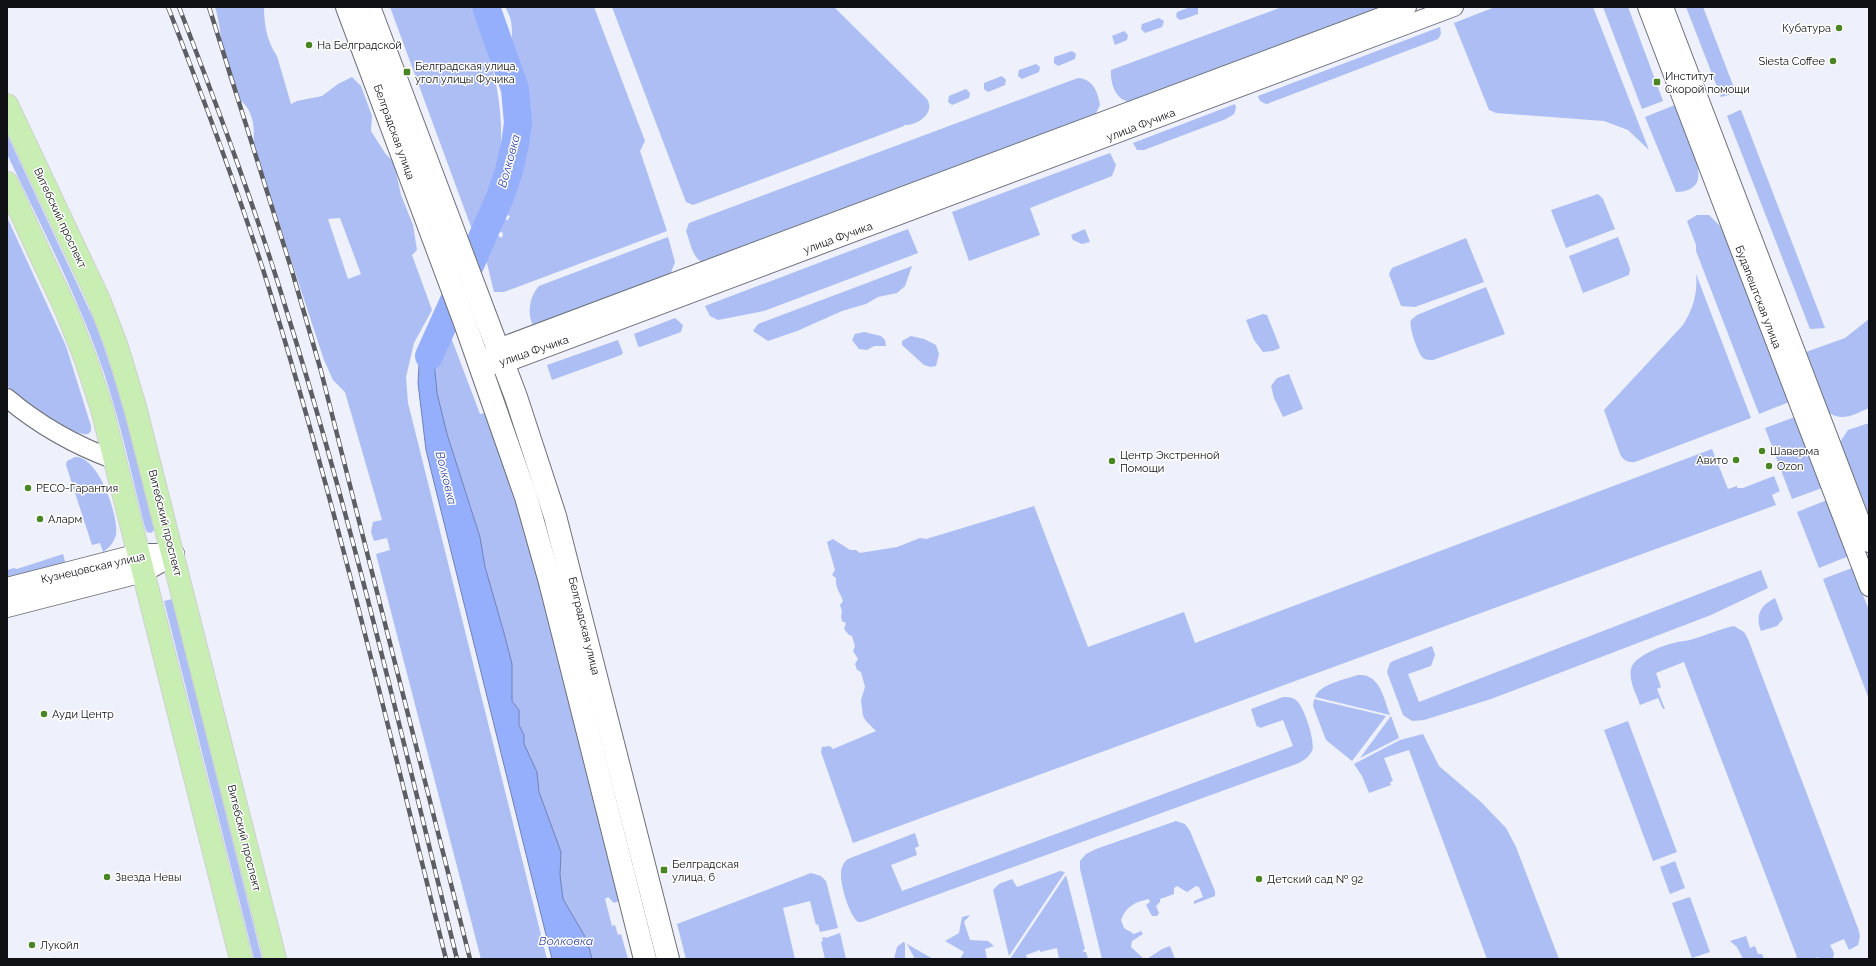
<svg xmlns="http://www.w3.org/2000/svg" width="1876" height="966" viewBox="0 0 1876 966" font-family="Raleway,sans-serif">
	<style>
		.green { fill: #acbef3; fill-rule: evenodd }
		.water { fill: #96affd; stroke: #6e80b7 }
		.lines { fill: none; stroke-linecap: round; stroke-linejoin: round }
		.river { stroke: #96affd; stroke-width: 28 }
		.street-casing { stroke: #6d7078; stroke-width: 20 }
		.secondary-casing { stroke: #6d7078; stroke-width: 24 }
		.primary-casing { stroke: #cfcfd0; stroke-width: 24 }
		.street { stroke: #fff; stroke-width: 18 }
		.secondary { stroke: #fff; stroke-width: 22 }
		.primary { stroke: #c8eeb3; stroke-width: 22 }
		.rail-casing { stroke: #5c5e63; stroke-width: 4.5 }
		.rail { stroke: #fff; stroke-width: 3; stroke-dasharray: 9; stroke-linecap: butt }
		.poi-dot { fill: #498522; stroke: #fff; stroke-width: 1.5 }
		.labels { text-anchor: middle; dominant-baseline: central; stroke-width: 3; stroke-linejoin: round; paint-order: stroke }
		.poi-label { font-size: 11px; fill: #101114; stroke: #fff; text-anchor: start }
		.street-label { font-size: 11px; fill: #101114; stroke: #fff }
		.water-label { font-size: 12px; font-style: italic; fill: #32459e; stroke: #fff }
	</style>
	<rect width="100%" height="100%" fill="#eef1fb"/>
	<!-- green -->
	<g class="green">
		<path d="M 215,7 L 264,7 C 264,24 267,42 277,56 L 291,104 L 297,101 L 322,96 L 338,84 L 352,77 L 361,86 L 372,116 L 371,131 L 385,153 L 394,163 L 401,195 L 413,225 L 417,250 L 412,255 L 432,310 L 414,343 L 406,377 L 408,403 L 547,959 L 481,959 L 376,554 L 390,550 L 387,538 L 374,541 L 371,532 L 373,522 L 382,520 L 345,392 L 333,380 L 324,360 L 253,144 C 255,132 254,117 246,106 C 243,102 240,100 237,97 C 220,69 224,36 215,7 ZM 340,218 L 361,274 L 348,279 L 328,219 Z"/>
		<path d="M 390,7 L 471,7 C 494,59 510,122 496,179 C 492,198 481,217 474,235 Z"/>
		<path d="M 505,7 L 594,7 L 645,141 L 640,151 L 667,231 L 504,292 L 494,292 L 485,255 L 494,234 L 502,238 L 503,233 L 495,229 L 501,218 L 508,220 L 510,216 L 503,213 C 518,176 532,142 525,101 C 522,85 514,70 512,54 C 510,35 516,25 505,7 Z"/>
		<path d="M 612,7 L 834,7 L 927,99 C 936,114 916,126 904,125 L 904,126 L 693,205 L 686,202 Z"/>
		<polygon points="1190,7 1198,7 1198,14 1181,20 1178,19 1176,16 1177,12"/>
		<path d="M 1282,7 L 1380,7 L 1379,9 L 1131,102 C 1116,101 1110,84 1111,70 Z"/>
		<polygon points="1495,7 1593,7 1649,150 1628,130 1604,121 1496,113 1489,110 1454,23"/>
		<polygon points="1603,7 1628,7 1663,101 1642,109"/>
		<polygon points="1686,7 1703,7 1736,93 1721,97"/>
		<polygon points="1159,18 1164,21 1162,27 1145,33 1141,29 1142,24"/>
		<path d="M 1440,27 L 1441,34 L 1438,39 L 1267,104 C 1262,103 1259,101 1258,96 Z"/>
		<polygon points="1124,31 1128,35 1127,40 1115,45 1112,36"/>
		<polygon points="1072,51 1076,54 1075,59 1058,66 1054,63 1054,57"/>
		<polygon points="1036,64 1040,67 1039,72 1022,79 1018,76 1019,70"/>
		<polygon points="1002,76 1006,80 1005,85 988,92 984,89 984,83"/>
		<path d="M 1078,78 C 1093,79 1098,92 1100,105 L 1095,115 L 702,262 C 692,257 690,241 686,231 L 689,223 Z"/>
		<polygon points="966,89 970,93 969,98 952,105 948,102 949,96"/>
		<polygon points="1235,104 1236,108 1234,114 1226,119 1144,150 1137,150 1133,143"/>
		<path d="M 1675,105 C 1681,120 1702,165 1698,179 C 1696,189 1685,192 1676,192 L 1645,117 Z"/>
		<polygon points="1740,110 1741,110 1825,328 1810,329 1727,116"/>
		<path d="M 7,134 L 94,320 C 120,387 136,457 153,526 L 154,530 L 151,533 L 147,532 L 145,528 C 130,469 118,410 97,353 C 72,285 38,220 7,154 Z"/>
		<polygon points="1110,153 1116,165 1112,176 1030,208 1040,235 969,261 952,212"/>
		<polygon points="1598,194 1603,199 1615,229 1566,248 1551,210"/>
		<polygon points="1697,215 1709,215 1722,228 1789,402 1759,414 1696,251 1696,245 1687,221"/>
		<path d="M 7,217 L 66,346 L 91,426 L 91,431 L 88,434 C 73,438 19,397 7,386 Z"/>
		<polygon points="908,229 918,253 764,311 718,320 710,316 705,306"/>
		<polygon points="1085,229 1090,242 1082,244 1073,240 1071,235"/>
		<path d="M 668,237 L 675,262 L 670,275 L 533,326 C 527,313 529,297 539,286 Z"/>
		<polygon points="1618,237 1630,269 1629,275 1583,293 1569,256"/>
		<polygon points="1466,238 1484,282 1415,307 1401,306 1389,274 1392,268"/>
		<polygon points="912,266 905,286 897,293 878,297 866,304 842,311 797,331 768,341 753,331 758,324"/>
		<path d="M 1696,274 L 1751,418 L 1635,462 C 1628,463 1623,460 1620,454 L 1604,410 L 1683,325 C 1693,309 1698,293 1696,274 Z"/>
		<path d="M 1486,287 L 1505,334 L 1433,360 C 1429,360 1426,360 1423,358 C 1418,354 1408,325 1411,320 L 1417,315 Z"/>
		<polygon points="1263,314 1267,315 1280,348 1273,351 1263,352 1254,340 1246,320"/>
		<polygon points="675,318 683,325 681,332 640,347 638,346 634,334"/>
		<path d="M 1869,319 L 1869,408 C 1855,414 1843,422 1829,413 L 1806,352 L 1845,338 Z"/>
		<path d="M 449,332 L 480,414 L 485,413 C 501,452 514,492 526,532 L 619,901 L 614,903 L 608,897 L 605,899 L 612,926 L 615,925 L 618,935 L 621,934 L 628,959 L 592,959 L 587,940 L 563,899 L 560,875 L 561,852 L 539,792 L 537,772 L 524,744 L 524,735 L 519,725 L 519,710 L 512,701 L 512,664 L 504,633 L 485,567 L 480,536 L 447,434 L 437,393 L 434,361 Z"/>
		<polygon points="864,332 881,336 885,340 886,346 874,346 867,350 859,349 852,340 855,334"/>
		<polygon points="911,336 924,339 936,345 939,354 936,366 931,367 924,365 902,345 902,341"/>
		<polygon points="618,340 623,353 621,355 552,380 547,365"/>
		<polygon points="1289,374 1303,409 1283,417 1274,398 1271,386 1277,378"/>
		<polygon points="1795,417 1822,488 1792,499 1765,428"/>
		<polygon points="1869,423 1869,515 1840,442 1848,430"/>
		<path d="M 1712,449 L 1728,489 L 1737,486 L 1737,488 L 1743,488 L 1774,476 L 1780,491 L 1772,495 L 1776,505 L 853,843 L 821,752 L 822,747 L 830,746 L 833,749 L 876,731 L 866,721 L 863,716 L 861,700 L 865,687 L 861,672 L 857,670 L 855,664 L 858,659 L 853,651 L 855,646 L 852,636 L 849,635 L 844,629 L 846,623 L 842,621 L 841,616 L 842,611 L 840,605 L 843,601 C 840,592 835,588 836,578 L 832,575 L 835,570 L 827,542 L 833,539 L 850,550 L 856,550 L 860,553 L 897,547 L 920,538 L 926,539 C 963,528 999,517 1034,506 L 1088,647 L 1184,612 L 1195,643 Z"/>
		<path d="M 75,457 C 99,456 119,517 116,535 C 114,542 109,548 103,552 L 100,543 L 92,545 L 66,465 L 67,461 Z"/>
		<polygon points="1827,500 1849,556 1819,568 1797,512"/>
		<polygon points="63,554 66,565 7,580 7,570 14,568 17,569"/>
		<polygon points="1852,568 1869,610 1869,699 1823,579"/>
		<polygon points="1761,570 1768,588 1711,615 1491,699 1424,720 1412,721 1403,715 1387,672 1390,663 1393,661 1432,646 1435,655 1431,666 1408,674 1419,702"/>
		<path d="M 1775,598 L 1783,619 L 1777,626 L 1761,631 C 1755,615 1760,606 1775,598 Z"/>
		<polygon points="172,599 262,959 254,959 164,601"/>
		<path d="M 1734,626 L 1744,632 L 1748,639 L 1859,931 L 1860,936 L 1858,945 L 1849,950 L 1844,939 L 1830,945 L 1834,953 L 1833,959 L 1819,959 L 1818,957 L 1813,959 L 1793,959 L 1797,957 L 1684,662 L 1656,673 L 1661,687 L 1657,689 L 1665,709 L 1663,709 L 1658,698 L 1640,705 C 1636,693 1627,678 1632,666 C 1637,655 1666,644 1678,642 C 1682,641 1686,641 1690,640 C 1705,636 1719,629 1734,626 Z"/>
		<path d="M 1358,675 C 1380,673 1384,699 1390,715 L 1315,697 C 1319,684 1347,679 1358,675 Z"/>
		<path d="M 1283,697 C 1288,697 1293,697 1297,701 C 1304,707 1316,743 1312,751 C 1309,757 1304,760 1299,763 L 862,922 L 858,922 C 849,915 840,884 841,873 C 841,867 844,862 848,859 L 915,833 L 919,846 L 915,848 L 917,855 L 891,865 L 902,891 L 1293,746 L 1283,720 L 1260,728 L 1259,726 L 1257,727 L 1251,709 Z"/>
		<polygon points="1314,699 1386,716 1352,761 1326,740 1313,706"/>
		<polygon points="1391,716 1399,738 1360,758"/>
		<polygon points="1628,721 1677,852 1653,861 1604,730"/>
		<polygon points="1423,734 1439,766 1481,802 1506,828 1516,847 1559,959 1487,959 1409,750 1384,758 1393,781 1390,782 1391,785 1369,793 1362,776 1354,764 1400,740"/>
		<path d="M 1176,821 L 1185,824 L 1190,831 L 1215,891 L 1215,896 L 1194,904 L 1194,901 L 1203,897 L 1199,887 L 1196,886 L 1187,892 L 1177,886 L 1174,888 L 1174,894 L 1160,899 L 1160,902 L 1156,906 L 1159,913 L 1157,916 L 1152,916 L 1146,905 L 1150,902 L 1149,899 C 1135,902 1126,906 1121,920 L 1124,928 L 1134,934 L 1141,931 L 1143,934 L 1132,941 L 1131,947 L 1144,959 L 1102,959 L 1080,869 L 1080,861 L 1086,854 L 1096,849 Z"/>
		<polygon points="1675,861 1685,888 1670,894 1660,867"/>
		<polygon points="1060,871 1065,872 1009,956 993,890 999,884 1012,879 1017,887"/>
		<polygon points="811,873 821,876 826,881 838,928 820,932 818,924 816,925 810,901 783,908 795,959 686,959 677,924"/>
		<polygon points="1066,875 1085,949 1083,950 1084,952 1086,952 1088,959 1059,959 1057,948 1040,952 1040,950 1026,955 1027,959 1010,959"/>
		<polygon points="1690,897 1710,952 1692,958 1672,903"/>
		<polygon points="970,915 964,922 970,940 988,941 994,946 985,949 987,959 960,959 964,952 945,941 959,933 962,917"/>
		<polygon points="840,933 846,959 825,959 821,942 823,941 822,938 825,937 826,938"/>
		<polygon points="1746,936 1750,948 1755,946 1758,954 1762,954 1764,959 1743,959 1737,947 1730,941"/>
		<polygon points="903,942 905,943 905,959 894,959 897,947"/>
		<polygon points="907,944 933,959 915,959"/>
		<polygon points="1170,946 1175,959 1147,959 1162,949"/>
	</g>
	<!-- water -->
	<polygon class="water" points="439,314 443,316 449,332 434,361 437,393 447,434 480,537 485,567 504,633 512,664 512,701 519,710 519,725 524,735 524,744 537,772 539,792 561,852 560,875 563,899 587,940 592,959 552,959 426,450 418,383 419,365"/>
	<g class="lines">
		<!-- river -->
		<polyline class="river" points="429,356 475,254 500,197 509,171 515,144 518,123 515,89 486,7"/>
		<!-- street casing -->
		<g class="street-casing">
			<g id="street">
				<polyline points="1647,7 1869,587"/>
				<polyline points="1664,7 1869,543"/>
				<polyline points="488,358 498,348 1407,7"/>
				<polyline points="479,366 503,364 1454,7"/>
				<path d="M 7,398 C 40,426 74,445 115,460"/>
			</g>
		</g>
		<!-- secondary casing -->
		<g class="secondary-casing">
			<g id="secondary">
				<polyline points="347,7 465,323 526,497 550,582 645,959"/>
				<polyline points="369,7 516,397 555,516 668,959"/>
				<polyline points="7,589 139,555 158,555"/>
				<polyline points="7,606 143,571 173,554"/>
			</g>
		</g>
		<!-- primary casing -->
		<g class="primary-casing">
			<g id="primary">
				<polyline points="7,105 99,300 117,347 135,407 275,959"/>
				<polyline points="7,183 67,312 86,360 102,409 241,959"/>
			</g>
		</g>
		<!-- street -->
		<use href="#street" class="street"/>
		<!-- secondary -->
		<use href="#secondary" class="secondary"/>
		<!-- primary -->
		<use href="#primary" class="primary"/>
		<!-- rail casing -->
		<g class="rail-casing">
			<g id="rail">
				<path d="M 168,7 C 203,97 237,187 266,279 C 336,503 389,732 446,959"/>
				<path d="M 179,7 C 219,111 258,215 290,322 C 355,532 404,746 457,959"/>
				<polyline points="209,7 292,271 321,371 470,959"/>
			</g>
		</g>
		<!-- rail -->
		<use href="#rail" class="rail"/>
	</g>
	<!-- markers -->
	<g class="poi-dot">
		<circle cx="1839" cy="28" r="4"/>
		<circle cx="309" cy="45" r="4"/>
		<circle cx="1833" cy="61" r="4"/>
		<rect x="403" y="68" width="8" height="8" rx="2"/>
		<rect x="1653" y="78" width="8" height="8" rx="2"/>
		<circle cx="1762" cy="451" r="4"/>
		<circle cx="1736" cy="460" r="4"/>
		<circle cx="1112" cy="461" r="4"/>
		<circle cx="1769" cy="466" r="4"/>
		<circle cx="28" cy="488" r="4"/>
		<circle cx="40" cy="519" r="4"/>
		<circle cx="44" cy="714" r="4"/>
		<rect x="660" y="866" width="8" height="8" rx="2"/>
		<circle cx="107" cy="877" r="4"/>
		<circle cx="1259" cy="879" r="4"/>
		<circle cx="32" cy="945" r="4"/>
	</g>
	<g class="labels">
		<!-- poi labels -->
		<g class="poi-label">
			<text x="1831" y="28" text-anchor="end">Кубатура</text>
			<text x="317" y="45">На Белградской</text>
			<text x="1825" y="61" text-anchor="end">Siesta Coffee</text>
			<text x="415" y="66">Белградская улица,<tspan x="415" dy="13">угол улицы Фучика</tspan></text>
			<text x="1665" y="76">Институт<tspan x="1665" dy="13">Скорой помощи</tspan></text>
			<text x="1770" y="451">Шаверма</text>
			<text x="1120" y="455">Центр Экстренной<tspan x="1120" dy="13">Помощи</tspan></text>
			<text x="1728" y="460" text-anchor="end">Авито</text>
			<text x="1777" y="466">Ozon</text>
			<text x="36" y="488">РЕСО-Гарантия</text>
			<text x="48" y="519">Аларм</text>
			<text x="52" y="714">Ауди Центр</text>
			<text x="672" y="864">Белградская<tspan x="672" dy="13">улица, 6</tspan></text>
			<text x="115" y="877">Звезда Невы</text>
			<text x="1267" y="879">Детский сад № 92</text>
			<text x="40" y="945">Лукойл</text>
		</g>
		<!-- street labels -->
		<g class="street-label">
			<text transform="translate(1141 125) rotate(-21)">улица Фучика</text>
			<text transform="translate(394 132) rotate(70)">Белградская улица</text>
			<text transform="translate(60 218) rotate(65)">Витебский проспект</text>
			<text transform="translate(838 238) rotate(-20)">улица Фучика</text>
			<text transform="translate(1758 297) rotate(69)">Будапештская улица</text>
			<text transform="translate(534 351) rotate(-19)">улица Фучика</text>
			<text transform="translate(165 523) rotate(76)">Витебский проспект</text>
			<text transform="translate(93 568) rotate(-13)">Кузнецовская улица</text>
			<text transform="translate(584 626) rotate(76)">Белградская улица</text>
			<text transform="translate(244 838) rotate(76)">Витебский проспект</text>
		</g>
		<!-- water labels -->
		<g class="water-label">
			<text transform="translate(509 161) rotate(-75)">Волковка</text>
			<text transform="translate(446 478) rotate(76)">Волковка</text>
			<text x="566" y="941">Волковка</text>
		</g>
	</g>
	<!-- border -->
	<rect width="1876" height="966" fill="none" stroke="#101114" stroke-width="16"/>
</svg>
